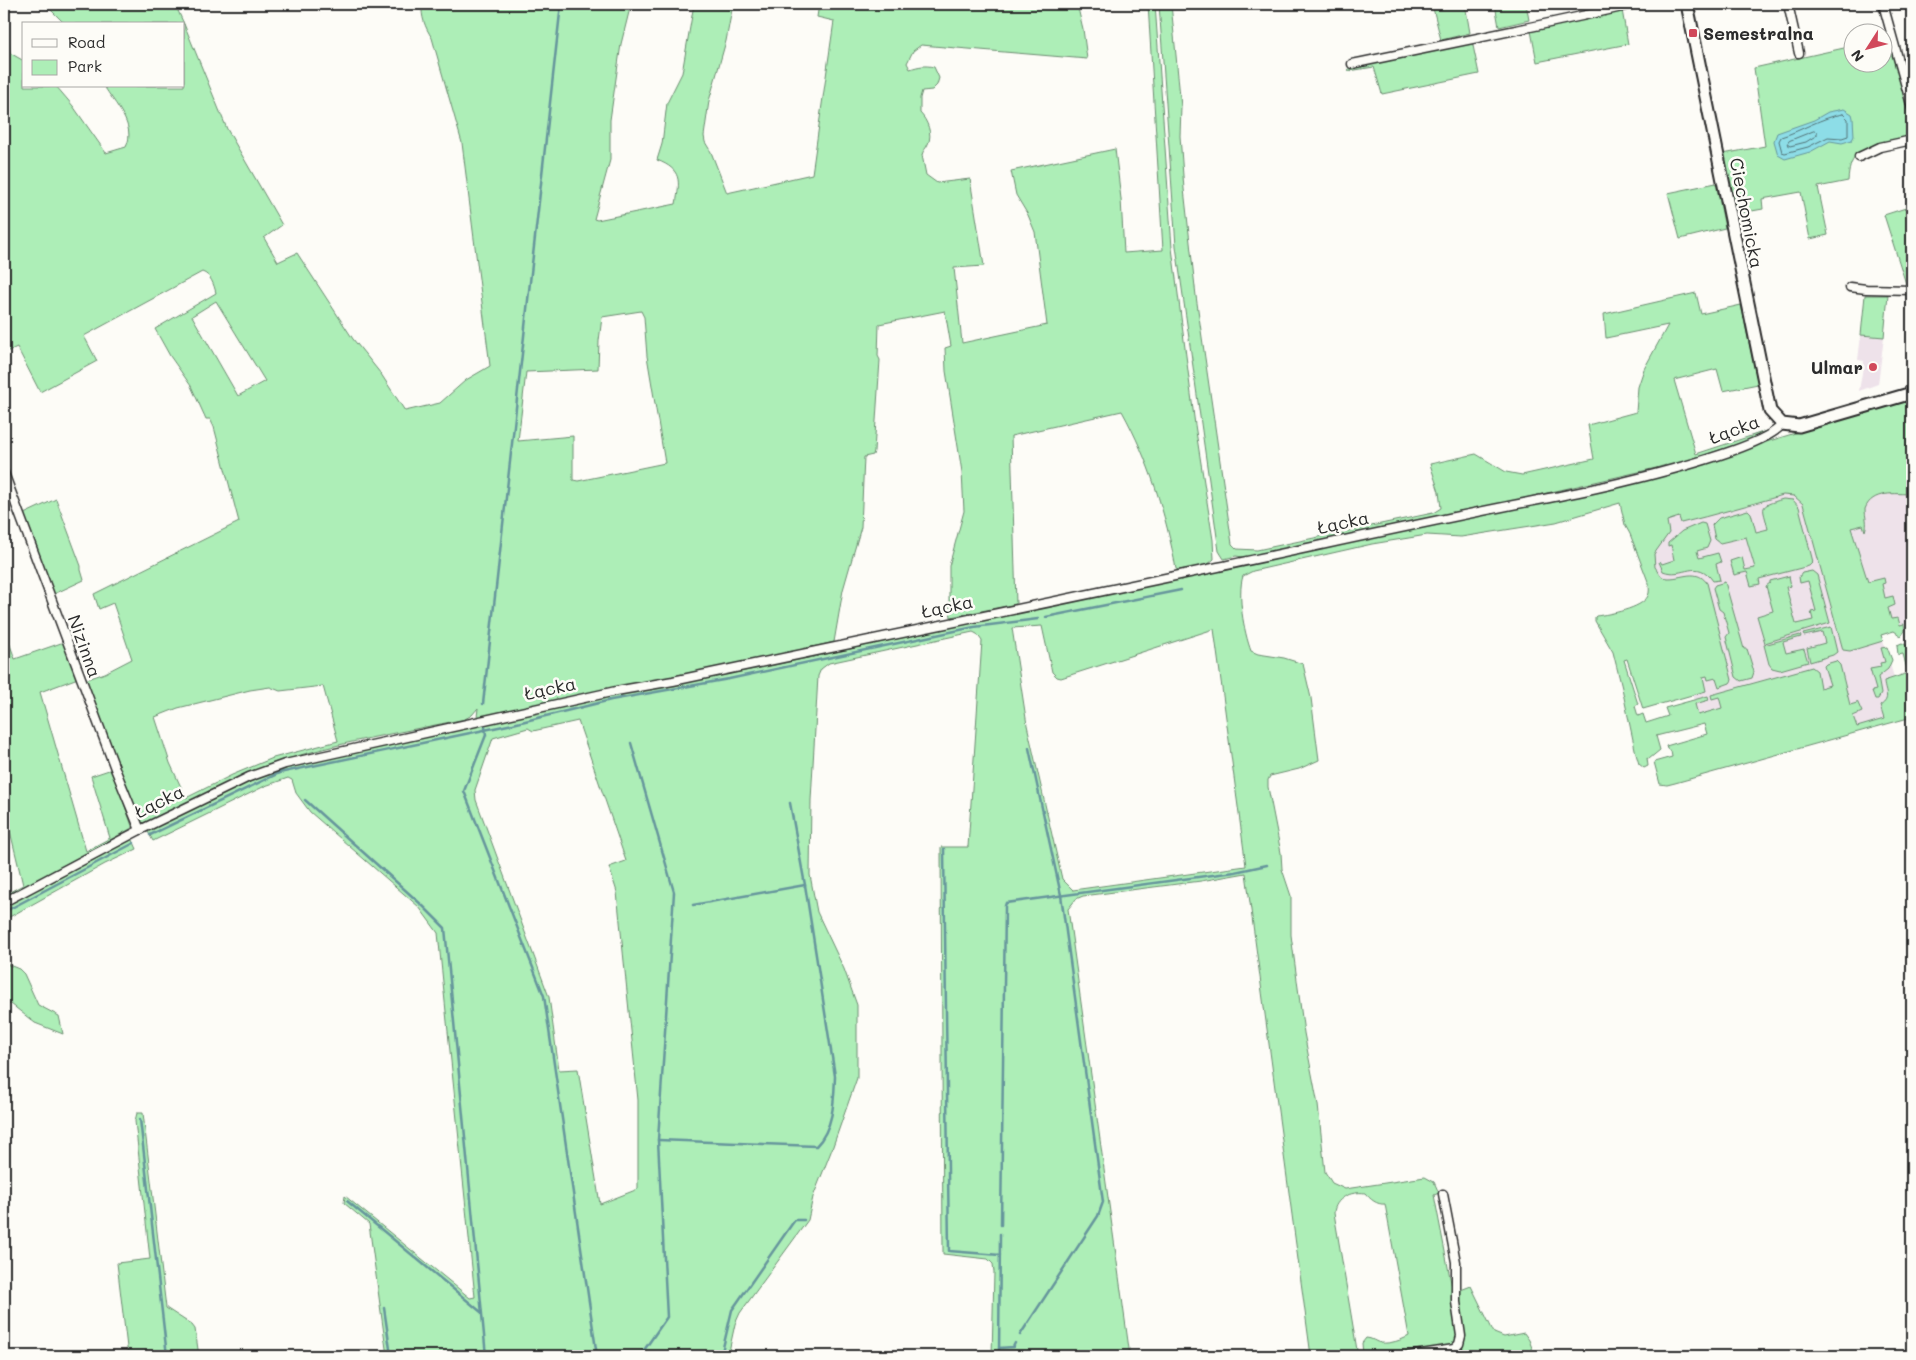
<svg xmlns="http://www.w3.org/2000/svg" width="1916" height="1360" viewBox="0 0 1916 1360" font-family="Mali,sans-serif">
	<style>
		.built { fill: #eee2ea }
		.green { fill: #adeeb7; stroke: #6c8c71; fill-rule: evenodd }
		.water { fill: #8ddde7; stroke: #66969c }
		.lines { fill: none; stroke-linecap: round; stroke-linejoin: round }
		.shore { stroke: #527276; stroke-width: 1 }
		.stream { stroke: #66969c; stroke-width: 2.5 }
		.street-casing { stroke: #2b2b2b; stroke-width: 11 }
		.secondary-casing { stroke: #2b2b2b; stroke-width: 15 }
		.street { stroke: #fdfcf7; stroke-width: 8 }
		.secondary { stroke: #fdfcf7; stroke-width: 11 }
		.poi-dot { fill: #d1495b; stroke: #fdfcf7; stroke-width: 2 }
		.labels { text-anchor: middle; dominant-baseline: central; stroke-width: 5; stroke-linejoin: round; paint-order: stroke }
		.poi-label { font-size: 18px; font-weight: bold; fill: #2b2b2b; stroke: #fdfcf7; text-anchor: start }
		.street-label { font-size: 18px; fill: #2b2b2b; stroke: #fdfcf7 }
	</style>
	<rect width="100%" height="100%" fill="#fdfcf7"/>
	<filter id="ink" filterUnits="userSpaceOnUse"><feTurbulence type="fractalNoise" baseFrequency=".02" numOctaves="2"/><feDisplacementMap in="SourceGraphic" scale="10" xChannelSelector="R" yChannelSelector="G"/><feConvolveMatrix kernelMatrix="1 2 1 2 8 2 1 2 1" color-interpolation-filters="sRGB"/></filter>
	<g filter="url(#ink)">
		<!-- built -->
		<g class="built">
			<polygon points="1861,335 1884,337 1878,384 1859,391 1864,361 1858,360"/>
			<polygon points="1912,404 1912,622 1880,631 1894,677 1908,673 1903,653 1912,651 1912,714 1662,783 1715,746 1706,714 1698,715 1673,629 1635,526"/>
		</g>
		<!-- green -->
		<g class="green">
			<polygon points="45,4 175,4 184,24 65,24"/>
			<path d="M 422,4 L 631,4 L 621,44 L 613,99 L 610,120 L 610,160 L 594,219 L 597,220 L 676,204 C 680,180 682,170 657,160 L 662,144 L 667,103 L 682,73 L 694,4 L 733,4 L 726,41 L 709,101 L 704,136 L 705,142 L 711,152 L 727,193 L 812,174 L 834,21 L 817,17 L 819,4 L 1077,4 L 1083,29 L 1087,59 L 921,45 L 913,51 L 907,63 L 910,69 C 919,66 925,65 934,67 L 939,78 L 937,85 L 932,90 L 922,91 L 920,98 L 920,113 C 927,120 933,134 928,144 C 926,149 923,150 922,155 L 926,175 L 937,183 L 970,179 L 984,266 L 954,268 L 962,343 L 1047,325 L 1035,232 L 1028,215 L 1016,195 L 1011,171 L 1115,149 L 1121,199 L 1124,253 L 1163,250 L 1148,4 L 1155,4 L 1172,248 L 1195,425 L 1213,540 L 1214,559 L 1206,566 L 1179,570 L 1176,569 C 1166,514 1149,460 1122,411 L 1011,436 L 1016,604 L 951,617 L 949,600 L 949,566 L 964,511 L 962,472 L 946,371 L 945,348 L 951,346 L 945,311 L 879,324 L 878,356 L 880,360 L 874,451 L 873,455 L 864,457 L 861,527 L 843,590 L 834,642 L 761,659 L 574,696 L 490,715 L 477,717 L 478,708 L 472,715 L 465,719 C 403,732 338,742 278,762 C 232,777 187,804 143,825 L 129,797 L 85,680 L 105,673 L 132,659 L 113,603 L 99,609 L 94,594 L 239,522 L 214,427 L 210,419 L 206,419 L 191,386 L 170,356 L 155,329 L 216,293 C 214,285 211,275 202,272 L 84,336 L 97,361 L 40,392 L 17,347 L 4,353 L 4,35 L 8,39 L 10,53 L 24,61 L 24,86 L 56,86 L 73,106 L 106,153 L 126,147 C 137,126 114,103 104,86 L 184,86 L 184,24 L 227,129 L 282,225 L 264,238 L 278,262 L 297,253 L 353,339 L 381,374 L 405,411 L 440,403 L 466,380 L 490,366 L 462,143 L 432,38 C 425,27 421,17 422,4 ZM 216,301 L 265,381 L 238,396 L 192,316 ZM 641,311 L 644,317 L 647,356 L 665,463 L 578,481 L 573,480 L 573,436 L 518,441 L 526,372 L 598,369 L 599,341 L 602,317 ZM 323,686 L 338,741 L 273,758 L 232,775 L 186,798 L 170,763 L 155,717 L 178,708 L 250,690 L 270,687 L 280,691 Z"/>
			<polygon points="1159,4 1171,4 1181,107 1180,136 1184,189 1196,296 1232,544 1237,549 1257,550 1433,513 1441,508 1439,492 1430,464 1476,454 1506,472 1522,475 1594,459 1588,425 1636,412 1638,387 1644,369 1668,325 1606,338 1604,314 1696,293 1701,314 1741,305 1758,384 1723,391 1717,369 1674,380 1696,454 1769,430 1753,439 1668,467 1666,465 1656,468 1486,507 1250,558 1236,556 1224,559 1219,551 1218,544 1176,246"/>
			<polygon points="1432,4 1465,4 1470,33 1441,40"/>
			<polygon points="1495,4 1526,4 1529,20 1499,27"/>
			<polygon points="1622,10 1628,44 1537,62 1531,31"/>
			<polygon points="1472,41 1479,74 1382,94 1374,67 1349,71 1348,69"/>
			<path d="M 1853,46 L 1854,62 L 1884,62 L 1884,50 L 1887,53 L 1893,51 L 1912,116 L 1912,137 L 1857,154 C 1850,163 1849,169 1848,181 L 1818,187 L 1828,235 L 1810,239 L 1801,192 L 1762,199 L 1763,209 L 1735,214 L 1723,154 L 1765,146 L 1754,68 Z"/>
			<polygon points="1716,183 1725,228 1680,239 1668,193"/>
			<polygon points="1912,206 1912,288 1907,287 1884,215"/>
			<polygon points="1865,295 1888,295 1884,337 1861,335"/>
			<path d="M 1912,397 L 1912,494 C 1896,494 1872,490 1865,509 C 1865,517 1868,523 1865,531 L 1863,525 L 1851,528 L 1868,582 L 1884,578 L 1885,583 L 1882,584 L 1885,598 L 1893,596 L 1895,605 L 1888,608 L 1891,619 L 1898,618 L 1900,625 L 1904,624 L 1905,631 L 1901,636 L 1894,631 L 1881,635 L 1883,641 L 1850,651 L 1843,650 L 1803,504 L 1794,496 L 1783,495 C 1749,505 1713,515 1681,523 L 1679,517 L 1667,521 L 1669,533 L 1654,554 L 1655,567 L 1662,577 C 1678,582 1695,566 1707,583 L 1732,680 L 1730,683 L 1719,687 L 1716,678 L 1708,680 L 1707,676 L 1703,677 L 1706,691 L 1643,709 L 1627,659 L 1624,660 L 1638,704 L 1635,706 L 1638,716 L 1643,714 L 1646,723 L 1668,716 L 1665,708 L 1708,696 L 1709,700 L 1695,704 L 1698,715 L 1722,708 L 1719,697 L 1712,699 L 1711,695 L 1812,667 L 1817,671 L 1820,688 L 1830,685 L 1824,666 L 1826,664 L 1836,661 L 1840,665 L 1850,705 L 1857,703 L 1857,701 L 1862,712 L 1853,716 L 1857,727 L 1884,719 L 1880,706 C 1892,698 1884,692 1884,681 L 1908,673 L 1903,654 L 1898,655 L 1897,645 L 1902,643 L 1908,646 L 1912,658 L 1912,717 L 1675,783 L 1667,785 L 1660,784 L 1654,762 L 1672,757 L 1671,751 L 1667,749 L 1666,746 L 1707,734 L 1704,724 L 1656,736 L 1660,750 L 1649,759 L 1647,758 L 1648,766 L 1644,768 L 1639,764 L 1636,754 L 1622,688 L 1613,652 L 1595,621 L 1595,617 L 1596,616 C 1610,614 1641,609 1648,596 C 1650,592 1649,588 1649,584 L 1630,534 L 1625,525 L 1620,503 L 1556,522 L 1461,537 L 1427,535 L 1372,544 L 1253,571 L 1243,576 C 1237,595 1244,632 1251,651 L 1258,654 L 1284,658 L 1303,664 L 1311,698 L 1319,760 L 1299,769 L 1270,776 L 1268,780 L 1268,787 L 1281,853 L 1282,869 L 1291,896 L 1291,935 L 1304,1033 L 1318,1105 L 1325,1172 L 1332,1183 L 1345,1189 L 1425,1177 L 1434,1182 L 1439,1193 L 1434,1195 L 1453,1293 L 1471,1286 L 1494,1333 L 1504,1337 L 1524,1333 L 1529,1340 L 1535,1356 L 1363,1356 L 1362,1343 L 1366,1338 C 1372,1338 1375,1342 1381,1343 C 1390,1344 1402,1340 1409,1336 L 1385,1204 C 1377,1205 1370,1199 1365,1193 C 1351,1191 1335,1198 1334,1213 L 1358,1356 L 1311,1356 L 1246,873 L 1201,881 L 1083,896 L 1076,899 L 1068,909 L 1130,1356 L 992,1356 L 994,1272 L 993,1264 L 988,1259 L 943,1254 L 941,847 L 968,847 L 982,641 L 977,634 L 973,632 L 829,663 L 821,669 L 818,676 L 811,800 L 810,875 L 817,912 L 844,969 L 857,1005 L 857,1078 L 832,1149 L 813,1197 L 808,1220 L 740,1313 L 735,1324 L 728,1356 L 387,1356 L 369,1224 L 344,1203 L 345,1196 L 470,1298 L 475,1297 L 438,933 L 419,907 L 310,812 L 296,793 L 292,780 L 288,778 L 265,786 L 153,841 L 147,830 L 246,781 L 274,770 L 607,696 L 761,668 L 1504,509 L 1750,447 ZM 1042,626 L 1052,672 L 1057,677 L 1061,678 L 1214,629 L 1246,866 L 1073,890 L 1062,879 L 1027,725 L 1012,628 ZM 578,721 L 626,861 L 609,867 L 617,892 L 638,1100 L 638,1189 L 600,1204 L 578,1069 L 559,1070 L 549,997 L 476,800 L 475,790 L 493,738 L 528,728 L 533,731 Z"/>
			<polygon points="56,499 81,566 81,570 84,580 54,594 24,514"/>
			<path d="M 1783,499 L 1793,500 L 1799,507 L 1813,562 L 1809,566 L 1759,579 L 1760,584 L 1751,586 L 1747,572 L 1734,575 L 1730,561 L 1742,557 L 1745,570 L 1755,568 L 1746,537 L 1720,543 L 1715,539 L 1712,525 L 1719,518 L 1748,510 L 1751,513 L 1756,532 L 1768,529 C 1763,505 1757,507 1783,499 Z"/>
			<path d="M 1701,523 L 1705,524 L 1710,541 L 1707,548 L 1697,551 L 1699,558 L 1718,553 L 1721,562 L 1716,564 L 1720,580 L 1713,581 C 1697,557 1683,579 1663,571 L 1659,562 L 1660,561 L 1662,564 L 1674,560 L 1671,545 L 1668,546 L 1668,543 L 1682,531 Z"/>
			<polygon points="1812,571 1817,575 1830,623 1765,643 1757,616 1773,611 1766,586 1770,583 1770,581 1789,576 1791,586 1786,587 1796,624 1813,620 1811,612 1816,611 1808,581 1800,583 1799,577 1802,573"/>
			<polygon points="1725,582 1744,649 1747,649 1748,652 1754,672 1752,678 1741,681 1736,677 1726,637 1729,633 1723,612 1719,609 1713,588 1715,585"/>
			<polygon points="1831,627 1837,652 1833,655 1810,662 1807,648 1825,643 1822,632 1804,636 1803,634"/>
			<polygon points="4,628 15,659 64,642 78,678 40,692 86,851 110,838 91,776 112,769 132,826 132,828 4,898 4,895 23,885 4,806"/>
			<polygon points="1800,635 1801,637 1783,642 1786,653 1804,649 1808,662 1780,670 1772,668 1769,664 1764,645"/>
			<polygon points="1887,647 1892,660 1888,669 1878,677 1881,694 1878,699 1875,699 1872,691 1876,690 1870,669 1881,667 1880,663 1885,662 1881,648"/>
			<polygon points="132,838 137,849 105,864 4,920 4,907"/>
			<polygon points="4,963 19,969 24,974 38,1005 59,1016 63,1034 35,1023 11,1004 4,1005"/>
			<polygon points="137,1113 143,1113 166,1308 192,1325 195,1329 199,1356 128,1356 117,1263 150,1259 135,1121"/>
		</g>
		<!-- water -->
		<polygon class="water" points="1844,109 1852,114 1853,118 1854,136 1852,140 1842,143 1830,141 1810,152 1785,159 1778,155 1774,141 1777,133 1814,120 1828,112"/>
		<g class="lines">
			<!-- shore -->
			<g class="shore">
				<path d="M 1843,114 L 1848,119 L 1848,136 L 1842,138 L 1828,137 L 1808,147 L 1785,153 L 1782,152 L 1779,141 L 1781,137 C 1801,131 1822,117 1843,114 Z"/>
				<polygon points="1814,131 1817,132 1817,135 1806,142 1790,146 1787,144 1789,141"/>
			</g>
			<!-- stream -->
			<g class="stream">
				<polyline points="1046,617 1181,590"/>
				<polyline points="483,704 561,4"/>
				<polyline points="485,727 486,735 464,791 544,996 597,1356"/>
				<polyline points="631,743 674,892 658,1140 667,1317 640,1356"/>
				<polyline points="305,800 423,906 445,928 486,1356"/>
				<polyline points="150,835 279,773 513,724 611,700 729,679 974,627 1038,619"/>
				<polyline points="944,849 949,1251 1000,1255"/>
				<polyline points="693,905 805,885"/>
				<polyline points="4,912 134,843"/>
				<polyline points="140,1119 167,1356"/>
				<path d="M 658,1140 L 816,1146 C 834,1128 834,1100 835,1076 L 805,885 L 790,803"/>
				<polyline points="347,1201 481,1312"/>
				<polyline points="1001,1225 1005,906 1006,903 1235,872 1267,865"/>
				<polyline points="384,1308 391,1356"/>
				<polyline points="1020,1335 1098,1216 1103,1202 1061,895 1029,748"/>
				<polyline points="999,1348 1013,1347 1015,1343"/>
				<polyline points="721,1356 732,1310 792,1224 795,1220 804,1220"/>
				<polyline points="999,1356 1000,1234"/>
			</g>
			<!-- street casing -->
			<g class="street-casing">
				<g id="street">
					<polyline points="1788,4 1799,53"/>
					<polyline points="1883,4 1912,108"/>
					<path d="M 1352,64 C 1446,44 1541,26 1635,4"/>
					<polyline points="1859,157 1880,147 1912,140"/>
					<polyline points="1850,287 1866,289 1912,290"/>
					<polyline points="4,473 116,771 140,830"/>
					<path d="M 4,902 L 140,830 L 249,777 L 285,764 L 616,691 L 673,681 C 854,643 1036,605 1218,567 C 1328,544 1438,519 1549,498 C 1589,491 1764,452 1782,424"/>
					<polyline points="1408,1356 1454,1349 1459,1344 1461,1336 1456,1302 1456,1262 1443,1194"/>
				</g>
			</g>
			<!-- secondary casing -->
			<g class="secondary-casing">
				<polyline id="secondary" points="1687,4 1770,411 1782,424 1799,426 1912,393"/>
			</g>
			<!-- street -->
			<use href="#street" class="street"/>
			<!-- secondary -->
			<use href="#secondary" class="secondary"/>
		</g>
	</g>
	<!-- markers -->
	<g class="poi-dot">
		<rect x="1688" y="28" width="10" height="10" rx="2.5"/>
		<circle cx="1873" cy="367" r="5"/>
	</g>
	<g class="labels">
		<!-- poi labels -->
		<g class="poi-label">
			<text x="1703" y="33">Semestralna</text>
			<text x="1863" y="367" text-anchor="end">Ulmar</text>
		</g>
		<!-- street labels -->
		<g class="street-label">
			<text transform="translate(1747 213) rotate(79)">Ciechomicka</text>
			<text transform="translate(1734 429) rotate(-20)">Łącka</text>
			<text transform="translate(1343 522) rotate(-12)">Łącka</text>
			<text transform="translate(947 606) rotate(-12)">Łącka</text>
			<text transform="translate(85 646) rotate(70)">Nizinna</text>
			<text transform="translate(550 688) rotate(-12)">Łącka</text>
			<text transform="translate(159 801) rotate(-26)">Łącka</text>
		</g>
	</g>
	<!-- margin -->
	<rect width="1916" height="1360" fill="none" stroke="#fdfcf7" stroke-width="20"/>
	<rect x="10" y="10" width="1896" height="1340" fill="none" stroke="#2b2b2b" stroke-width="2" filter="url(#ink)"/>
	<!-- legend -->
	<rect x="22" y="22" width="162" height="65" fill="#fdfcf7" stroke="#a9a8a5"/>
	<rect x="32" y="39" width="25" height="8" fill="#fdfcf7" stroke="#a9a8a5"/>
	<text x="68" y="48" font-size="15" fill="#2b2b2b">Road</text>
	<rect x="32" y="60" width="25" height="15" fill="#adeeb7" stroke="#a9a8a5"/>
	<text x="68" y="72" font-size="15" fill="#2b2b2b">Park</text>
	<!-- north arrow -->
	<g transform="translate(1868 48) rotate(234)"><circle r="24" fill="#fdfcf7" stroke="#a9a8a5"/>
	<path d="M0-4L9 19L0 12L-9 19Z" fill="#d1495b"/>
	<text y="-8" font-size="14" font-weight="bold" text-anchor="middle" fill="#2b2b2b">N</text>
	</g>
</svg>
